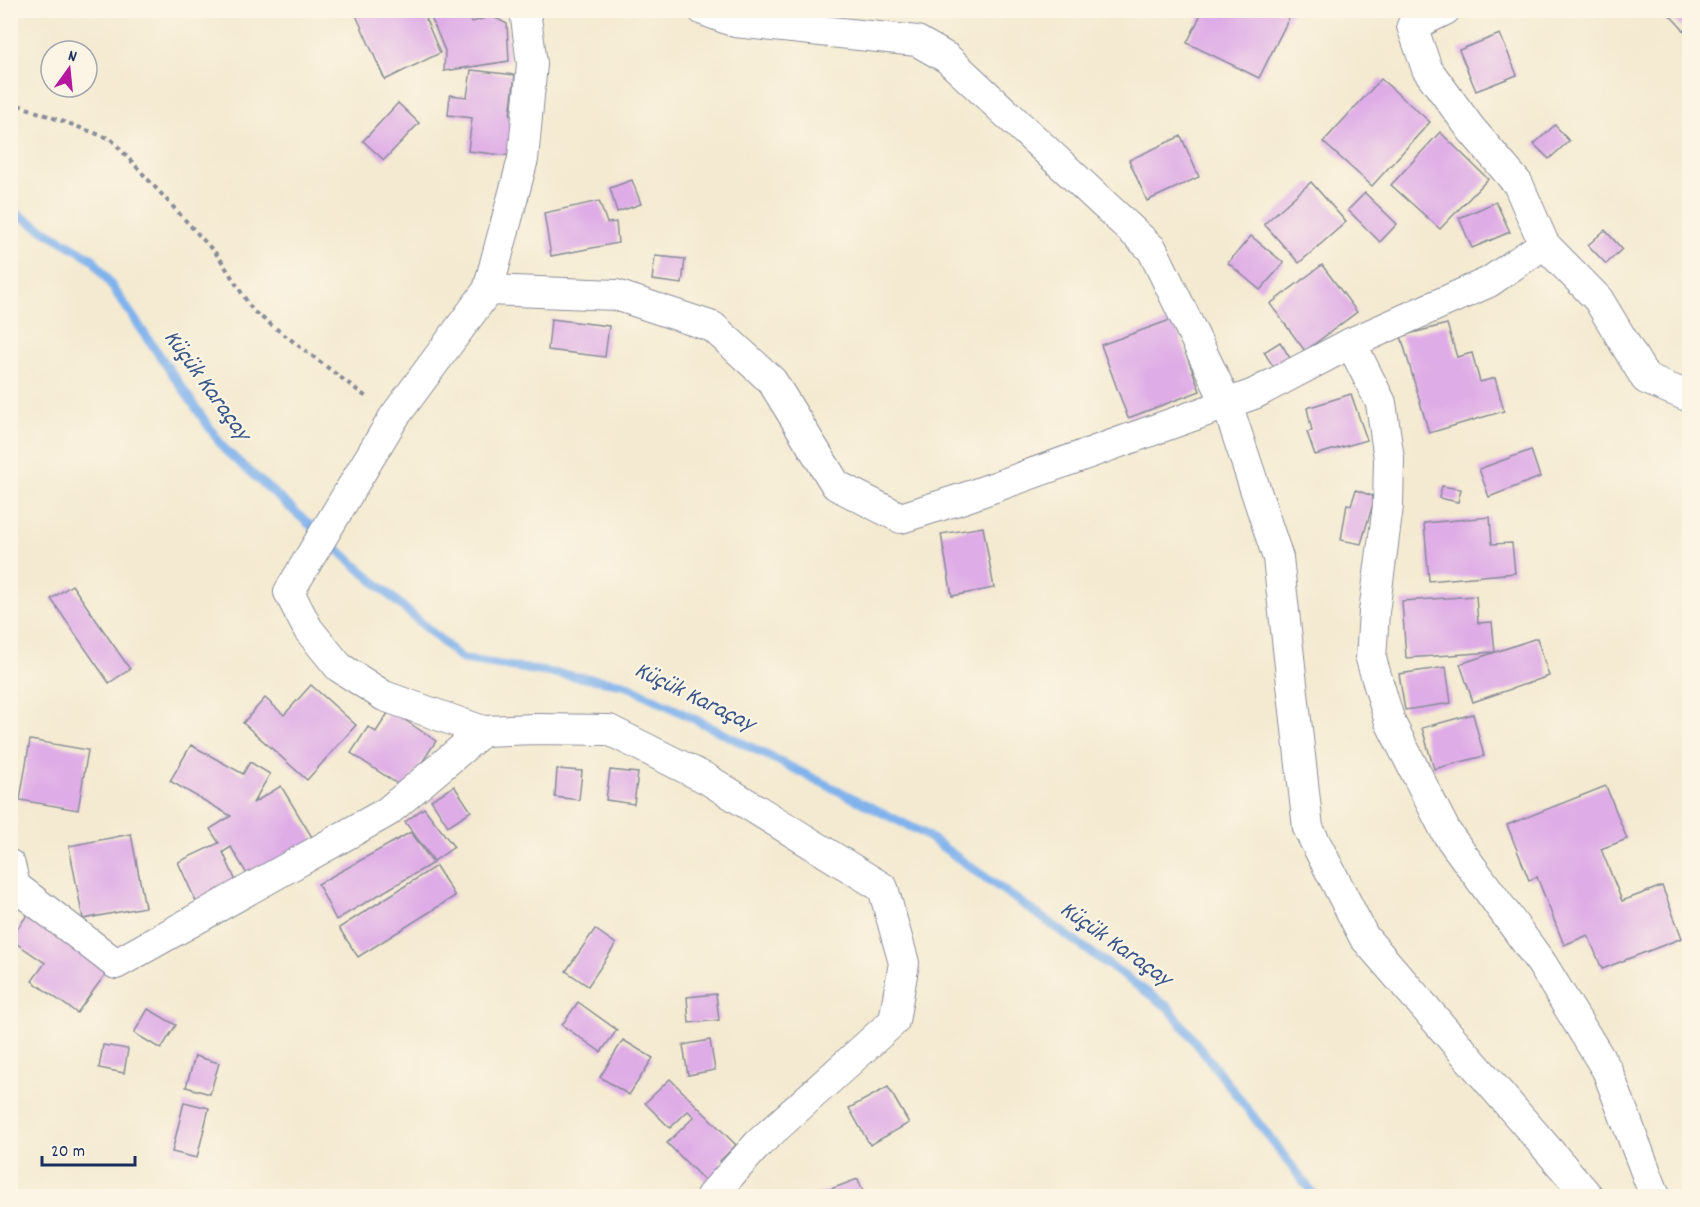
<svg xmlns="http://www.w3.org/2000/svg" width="1700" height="1207" viewBox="0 0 1700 1207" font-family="Dekko,sans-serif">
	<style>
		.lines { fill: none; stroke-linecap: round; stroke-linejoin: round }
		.stream { stroke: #80b2ec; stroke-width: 9 }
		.building { fill: #deace6 }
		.minor-casing { stroke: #888c98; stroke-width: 32 }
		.path { stroke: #888c98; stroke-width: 4; stroke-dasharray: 4.5 4.5; stroke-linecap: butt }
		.minor { stroke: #fff; stroke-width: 30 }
		.labels { text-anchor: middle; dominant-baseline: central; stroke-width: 4.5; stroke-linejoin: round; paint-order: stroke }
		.water-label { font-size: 24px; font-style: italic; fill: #395689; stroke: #fcf5e5 }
	</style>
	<rect width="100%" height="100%" fill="#fcf5e5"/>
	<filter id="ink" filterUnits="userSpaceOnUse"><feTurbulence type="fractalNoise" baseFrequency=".0167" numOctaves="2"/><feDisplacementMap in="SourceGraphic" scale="12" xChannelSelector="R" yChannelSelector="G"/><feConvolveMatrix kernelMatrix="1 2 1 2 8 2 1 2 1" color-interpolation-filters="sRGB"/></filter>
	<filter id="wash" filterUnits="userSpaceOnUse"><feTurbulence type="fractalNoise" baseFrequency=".008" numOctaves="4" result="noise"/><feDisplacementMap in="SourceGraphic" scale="24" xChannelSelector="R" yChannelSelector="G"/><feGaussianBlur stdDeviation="1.35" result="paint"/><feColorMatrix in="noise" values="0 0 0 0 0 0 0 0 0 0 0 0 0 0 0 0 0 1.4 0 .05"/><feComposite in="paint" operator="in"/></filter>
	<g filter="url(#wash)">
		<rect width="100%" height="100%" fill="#f4ead1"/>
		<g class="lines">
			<!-- stream -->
			<polyline class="stream" points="10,210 93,259 225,450 462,659 624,684 923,833 1169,1008 1315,1196"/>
		</g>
		<g id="blocks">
			<!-- building -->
			<g class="building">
				<polygon points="362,10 422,10 440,53 385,80 355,13"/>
				<polygon points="428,10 465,10 472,22 492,16 507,24 509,61 444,71 445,51"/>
				<polygon points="1203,10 1293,10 1259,78 1187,43"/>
				<polygon points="1665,10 1690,10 1690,37"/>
				<polygon points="1500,34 1517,75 1476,91 1459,50"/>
				<polygon points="471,70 515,75 510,115 517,115 512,156 468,151 472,118 448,115 450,95 467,97"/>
				<polygon points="1381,79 1430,122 1372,186 1323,142"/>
				<polygon points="398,103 419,123 384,160 363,141"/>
				<polygon points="1555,125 1569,141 1549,159 1534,144"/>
				<polygon points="1440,132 1488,179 1440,229 1391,185"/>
				<polygon points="1181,136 1199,177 1147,201 1129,160"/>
				<polygon points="632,180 641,204 617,212 610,188"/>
				<polygon points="1311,182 1346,222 1299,263 1264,224"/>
				<polygon points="1365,193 1397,224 1380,242 1348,210"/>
				<polygon points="599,201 607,223 616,222 618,243 551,256 544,213"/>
				<polygon points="1496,202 1510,232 1472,248 1459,218"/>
				<polygon points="1605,230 1622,249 1606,264 1588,245"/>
				<polygon points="1251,236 1284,263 1260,290 1228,263"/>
				<polygon points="655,256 685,259 682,284 652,280"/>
				<polygon points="1322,265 1357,312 1305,351 1270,304"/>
				<polygon points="551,319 609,326 605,357 548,350"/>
				<polygon points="1173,319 1200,391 1128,418 1101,345"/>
				<polygon points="1447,324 1457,357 1472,353 1480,382 1495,378 1504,411 1429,433 1401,336"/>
				<polygon points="1280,342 1292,361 1276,371 1264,352"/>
				<polygon points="1351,394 1367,440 1315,455 1307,432 1312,431 1307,408"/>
				<polygon points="1531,450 1540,477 1489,497 1479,469"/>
				<polygon points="1442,486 1461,489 1458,502 1439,498"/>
				<polygon points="1356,490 1375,497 1361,544 1341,540 1347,504 1351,505"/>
				<polygon points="1490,517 1492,544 1512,543 1515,573 1429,581 1424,523"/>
				<polygon points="983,527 994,588 952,596 941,534"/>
				<polygon points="72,585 130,669 109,683 51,599"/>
				<polygon points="1476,596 1478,623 1492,622 1495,652 1406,658 1402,601"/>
				<polygon points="1537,638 1549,676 1473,702 1460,664"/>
				<polygon points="1446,667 1451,703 1405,710 1399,674"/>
				<polygon points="311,685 356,725 307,780 243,723 265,698 284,715"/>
				<polygon points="390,710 436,741 405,789 351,753 368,727 376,732"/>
				<polygon points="1473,714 1484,756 1434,769 1422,728"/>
				<polygon points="30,740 88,750 78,810 20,800"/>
				<polygon points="191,745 243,774 250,762 270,774 253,803 281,786 315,842 251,881 231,847 223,852 239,888 198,906 178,862 219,843 210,829 231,816 170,781"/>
				<polygon points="557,769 582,771 579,800 555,797"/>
				<polygon points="610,770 638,773 634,804 606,800"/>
				<polygon points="454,786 471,811 448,826 431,800"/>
				<polygon points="1606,786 1627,839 1601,849 1622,901 1662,886 1682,938 1602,969 1588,935 1564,945 1537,877 1529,880 1507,825"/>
				<polygon points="424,808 454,847 434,861 405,822"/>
				<polygon points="411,832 433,863 336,920 318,884"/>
				<polygon points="131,834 145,907 83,919 69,846"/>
				<polygon points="436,866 455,896 358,957 339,928"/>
				<polygon points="30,911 110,968 77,1013 32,981 45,963 10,939"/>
				<polygon points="595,929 616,944 588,986 566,971"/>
				<polygon points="716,994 719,1020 689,1023 687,997"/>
				<polygon points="578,1002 617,1030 601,1052 562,1025"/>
				<polygon points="148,1009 176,1025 161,1049 134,1033"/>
				<polygon points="623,1040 653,1058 629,1095 600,1077"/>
				<polygon points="710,1040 715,1070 688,1075 683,1045"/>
				<polygon points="103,1045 128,1049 124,1073 99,1068"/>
				<polygon points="195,1056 219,1063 210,1094 186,1087"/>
				<polygon points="670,1079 736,1145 720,1161 725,1166 707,1183 667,1143 694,1117 688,1111 670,1128 645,1103"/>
				<polygon points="888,1087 909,1123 870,1145 849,1108"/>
				<polygon points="184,1102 209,1108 197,1158 172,1152"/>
				<polygon points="858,1179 865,1196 812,1196"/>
			</g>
		</g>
	</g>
	<g filter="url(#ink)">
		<use href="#blocks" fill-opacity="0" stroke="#888c98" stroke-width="1.5"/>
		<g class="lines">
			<!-- minor casing -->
			<g class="minor-casing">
				<g id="minor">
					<polyline points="525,10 532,64 523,159 488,290 394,417 289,592 308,629 339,667 384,696 483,731 537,729 609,730 707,779 883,888 904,963 894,1021 759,1143 711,1196"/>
					<polyline points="703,10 735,22 917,41 947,58 1152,249 1227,404 1278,558 1308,828 1364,937 1588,1196"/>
					<polyline points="1544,244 1598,299 1646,379 1690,397"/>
					<polyline points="488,290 616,295 713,327 772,381 836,485 901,518 964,498 1254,394 1351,343 1489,282 1544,244 1518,184 1471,129 1427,69 1412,26 1445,10"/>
					<polyline points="1351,343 1381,403 1389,459 1388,506 1374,612 1371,659 1390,722 1446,832 1542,964 1607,1070 1655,1196"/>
					<polyline points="10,865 15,886 116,964 387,812 483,731"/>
				</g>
			</g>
			<!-- path -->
			<polyline class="path" points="10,102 111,139 219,257 253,311 369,399"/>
			<!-- minor -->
			<use href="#minor" class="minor"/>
		</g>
	</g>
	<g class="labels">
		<!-- water labels -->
		<g class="water-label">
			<text transform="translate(206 386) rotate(54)">Küçük Karaçay</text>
			<text transform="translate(694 698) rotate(26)">Küçük Karaçay</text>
			<text transform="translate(1115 945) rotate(35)">Küçük Karaçay</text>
		</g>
	</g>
	<!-- margin -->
	<rect width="1700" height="1207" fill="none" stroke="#fcf5e5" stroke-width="36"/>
	<!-- north arrow -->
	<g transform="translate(69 69) rotate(15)"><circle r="28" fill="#fcf5e5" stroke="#a2a6af" stroke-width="1.5"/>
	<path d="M0-4.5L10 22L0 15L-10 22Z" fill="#b5179e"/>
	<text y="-9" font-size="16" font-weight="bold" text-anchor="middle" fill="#1b2f5e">N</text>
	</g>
	<!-- scale -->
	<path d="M42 1156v9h93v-9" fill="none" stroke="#1b2f5e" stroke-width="3"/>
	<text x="51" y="1156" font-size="18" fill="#1b2f5e" stroke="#fcf5e5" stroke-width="4.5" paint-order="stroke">20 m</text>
</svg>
